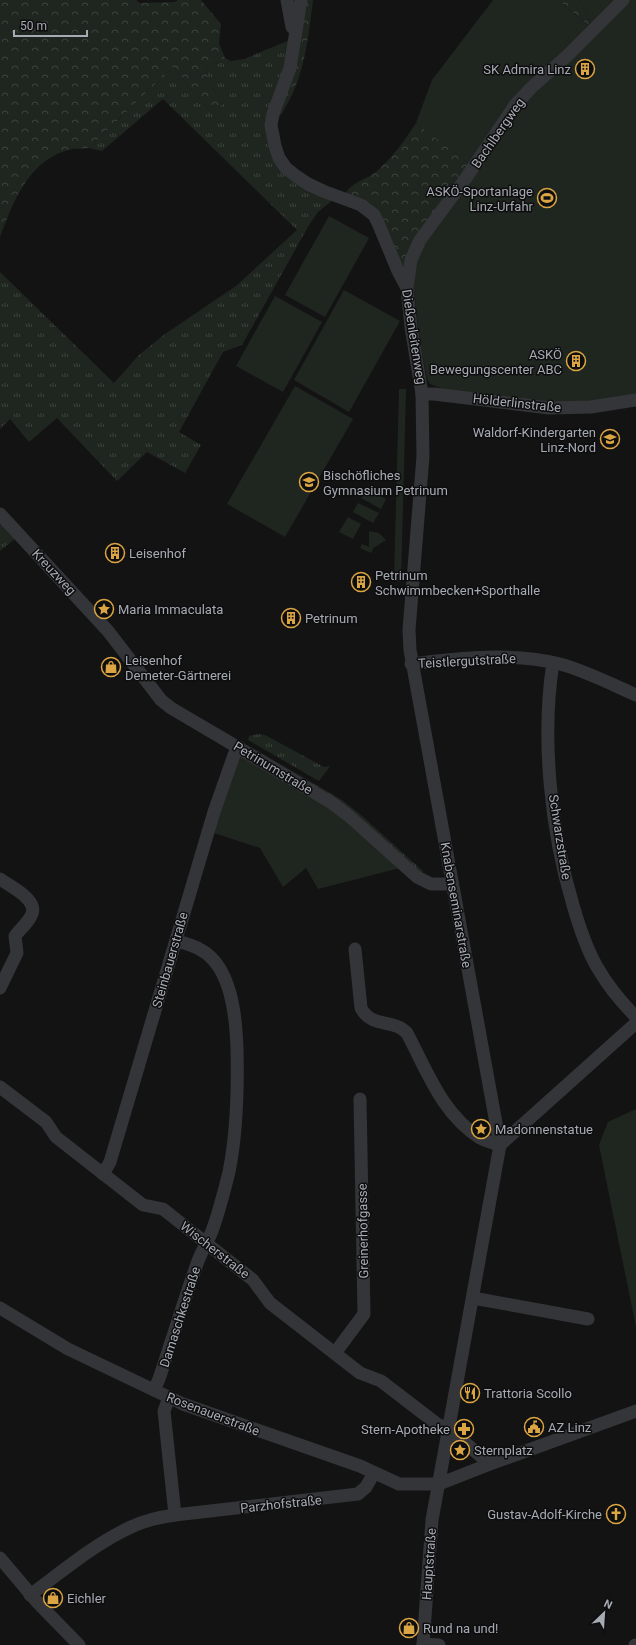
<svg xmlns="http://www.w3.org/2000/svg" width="636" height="1645" viewBox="0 0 636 1645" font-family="Roboto,sans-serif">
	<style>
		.grass { fill: url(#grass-tufts) }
		.forest { fill: url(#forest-crowns) }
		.garden { fill: #1f2620 }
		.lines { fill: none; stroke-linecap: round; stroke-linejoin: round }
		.minor { stroke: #343538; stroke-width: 13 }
		.labels { text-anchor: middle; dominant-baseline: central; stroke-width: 3; stroke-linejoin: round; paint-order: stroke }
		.poi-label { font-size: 13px; fill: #a6aab3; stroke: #0e0e0f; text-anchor: start }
		.street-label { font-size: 13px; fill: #a6aab3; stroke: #0e0e0f }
	</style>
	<defs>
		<pattern id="grass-tufts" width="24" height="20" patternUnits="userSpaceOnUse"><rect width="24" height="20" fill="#1f2620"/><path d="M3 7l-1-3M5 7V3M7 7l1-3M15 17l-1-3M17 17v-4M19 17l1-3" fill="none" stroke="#3d433e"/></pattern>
		<pattern id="forest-crowns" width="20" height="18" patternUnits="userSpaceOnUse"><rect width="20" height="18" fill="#1f2620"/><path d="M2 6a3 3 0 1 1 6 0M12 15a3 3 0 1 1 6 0" fill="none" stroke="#3d433e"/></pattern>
	</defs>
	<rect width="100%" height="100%" fill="#131314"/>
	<!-- grass -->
	<g class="grass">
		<polygon points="290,40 291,51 271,115 277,159 334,199 318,212 309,225 242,345 223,352 179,432 201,445 185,473 147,452 117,481 57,418 29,442 10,419 0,429 0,272 114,383 139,355 165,334 236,286 297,230 163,99 102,151 89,148 173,67 211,112 222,104 206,77 207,67 225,58 231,61 244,59"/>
		<polygon points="0,517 17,537 0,551"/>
		<polygon points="258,734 265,735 324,767 330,766 319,781 248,740 249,736"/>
		<polygon points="251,747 342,800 361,815 423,871 421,874 256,752"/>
	</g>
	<!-- forest -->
	<g class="forest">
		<path d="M 0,0 L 136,0 L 140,3 L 175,2 L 178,0 L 201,0 L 221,24 L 219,44 L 225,58 L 207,67 L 206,77 L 222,104 L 218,112 L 211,112 L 173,67 L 89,148 C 83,149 74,148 68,150 C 28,161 13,203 0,237 Z"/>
		<path d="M 303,0 L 313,0 C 307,46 304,85 275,123 Z"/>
		<polygon points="558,0 580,0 590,23 588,25"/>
		<path d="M 416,123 L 471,164 L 404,269 L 384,229 L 344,196 C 353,180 365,181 377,171 C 393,157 405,140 416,123 Z"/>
	</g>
	<!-- garden -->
	<g class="garden">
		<polygon points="493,0 558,0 588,25 590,23 580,0 636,0 636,397 557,405 446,390 430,384 427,379 420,342 414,290 414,275 419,255 425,243 478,170 416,123 432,80"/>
		<polygon points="329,216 369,238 325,317 285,295"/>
		<polygon points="344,290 400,321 349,412 294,380"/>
		<polygon points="275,296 322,322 283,392 236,366"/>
		<polygon points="295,386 353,419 285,537 227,504"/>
		<polygon points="399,389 406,389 401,582 394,581"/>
		<polygon points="366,489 386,499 381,509 361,498"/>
		<polygon points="358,503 379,513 373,523 353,512"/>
		<polygon points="348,517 361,524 353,539 339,532"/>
		<polygon points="369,531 379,533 386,540 372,549 373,550 371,553 360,548 362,544 369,547"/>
		<polygon points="241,756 325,803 400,868 318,889 306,868 283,887 260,848 211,832 234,765"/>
		<polygon points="636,1109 636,1327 599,1145 608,1122"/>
	</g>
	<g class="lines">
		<!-- minor -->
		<g class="minor">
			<polyline points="287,0 292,27 294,29"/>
			<polyline points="301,0 290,68 273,114 271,125 275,146 279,158 286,168 296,176 308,184 323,191 361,205 374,215 378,223 398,271 407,288 411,327 422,394 423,456 409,630 410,650 500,1145 432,1520 423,1645"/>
			<polyline points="407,288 411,260 420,240 466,178 515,105 532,87 567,56 623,0"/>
			<polyline points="422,394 434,394 549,408 591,407 636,400"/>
			<polyline points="0,514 108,631 161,700 171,708 332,803 349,816 417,877 431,884 452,884"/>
			<path d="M 553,663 C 541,738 551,832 573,905 C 579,926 586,948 597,967 C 608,986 621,1002 636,1017"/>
			<path d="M 411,664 C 460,658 512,652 560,664 C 586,671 611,684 636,695"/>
			<path d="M 0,879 C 11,887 40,900 31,916 C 27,924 20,929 15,936 L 17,953 L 0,988"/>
			<path d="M 355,949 L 361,1008 C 372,1029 393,1018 407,1033 C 427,1071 442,1114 480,1138 C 485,1141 493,1143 500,1145 L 636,1023"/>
			<polyline points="0,1087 46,1122 56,1137 143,1205 163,1209 253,1280 270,1303 360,1373 381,1381 437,1424 449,1429 490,1464"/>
			<polyline points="103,1174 110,1162 214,812 234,755 239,747"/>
			<polyline points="473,1298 588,1319"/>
			<polyline points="0,1308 68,1349 183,1404 360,1466 399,1484 439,1484 490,1464 636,1411"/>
			<polyline points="335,1353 364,1314 360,1099"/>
			<path d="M 154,1390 L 159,1379 C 172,1340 184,1300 198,1261 C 202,1251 208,1241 212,1231 C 219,1212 224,1192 229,1172 C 237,1132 238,1090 237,1049 C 236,1018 232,967 201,950 C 193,945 184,943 176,941"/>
			<polyline points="169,1398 164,1411 175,1515"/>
			<polyline points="0,1558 38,1603 79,1645"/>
			<path d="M 30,1595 C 63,1571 94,1544 131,1527 C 146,1520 160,1517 175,1515 L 358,1494 L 366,1487 L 374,1473"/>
			<polyline points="423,1644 439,1645"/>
			<polyline points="635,1645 636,1645"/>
		</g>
	</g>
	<!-- icons -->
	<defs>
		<g id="building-ring" transform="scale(1)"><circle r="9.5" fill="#0e0e0f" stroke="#dca543" stroke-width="1.5"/><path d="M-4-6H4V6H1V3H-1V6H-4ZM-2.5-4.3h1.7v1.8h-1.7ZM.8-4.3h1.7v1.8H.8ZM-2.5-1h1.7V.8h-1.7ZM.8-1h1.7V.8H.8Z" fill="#dca543"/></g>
		<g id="stadium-ring" transform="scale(1)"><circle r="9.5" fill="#0e0e0f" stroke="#dca543" stroke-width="1.5"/><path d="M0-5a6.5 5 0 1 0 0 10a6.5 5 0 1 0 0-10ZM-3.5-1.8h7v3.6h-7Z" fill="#dca543"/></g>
		<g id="school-ring" transform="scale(1)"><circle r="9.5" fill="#0e0e0f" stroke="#dca543" stroke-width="1.5"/><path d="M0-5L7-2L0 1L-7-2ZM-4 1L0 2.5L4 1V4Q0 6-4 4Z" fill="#dca543"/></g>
		<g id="sight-ring" transform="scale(1)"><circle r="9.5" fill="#0e0e0f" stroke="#dca543" stroke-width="1.5"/><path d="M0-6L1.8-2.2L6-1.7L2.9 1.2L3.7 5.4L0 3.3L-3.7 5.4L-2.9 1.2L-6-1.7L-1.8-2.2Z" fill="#dca543"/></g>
		<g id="shop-ring" transform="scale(1)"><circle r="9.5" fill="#0e0e0f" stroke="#dca543" stroke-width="1.5"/><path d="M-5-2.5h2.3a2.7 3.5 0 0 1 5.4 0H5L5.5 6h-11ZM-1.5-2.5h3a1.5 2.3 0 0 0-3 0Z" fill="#dca543"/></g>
		<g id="restaurant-ring" transform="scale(1)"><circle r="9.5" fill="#0e0e0f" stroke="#dca543" stroke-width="1.5"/><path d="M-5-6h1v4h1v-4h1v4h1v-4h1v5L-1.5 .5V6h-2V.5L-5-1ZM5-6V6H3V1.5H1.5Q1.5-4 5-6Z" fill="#dca543"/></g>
		<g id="civic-ring" transform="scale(1)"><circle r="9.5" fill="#0e0e0f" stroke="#dca543" stroke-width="1.5"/><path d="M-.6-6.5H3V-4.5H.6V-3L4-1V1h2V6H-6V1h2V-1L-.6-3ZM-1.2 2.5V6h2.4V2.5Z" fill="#dca543"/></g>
		<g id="pharmacy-ring" transform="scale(1)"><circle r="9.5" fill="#0e0e0f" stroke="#dca543" stroke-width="1.5"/><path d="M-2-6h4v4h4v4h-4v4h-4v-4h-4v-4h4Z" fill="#dca543"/></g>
		<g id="church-ring" transform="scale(1)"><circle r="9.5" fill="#0e0e0f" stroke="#dca543" stroke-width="1.5"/><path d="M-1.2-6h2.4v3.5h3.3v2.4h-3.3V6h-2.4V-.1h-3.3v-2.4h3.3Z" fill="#dca543"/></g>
	</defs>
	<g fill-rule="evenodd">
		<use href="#building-ring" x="585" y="69"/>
		<use href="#stadium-ring" x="547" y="198"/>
		<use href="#building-ring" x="576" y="361"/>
		<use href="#school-ring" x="610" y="439"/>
		<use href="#school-ring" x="309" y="482"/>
		<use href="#building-ring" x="115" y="553"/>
		<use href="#building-ring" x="361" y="582"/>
		<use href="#sight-ring" x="104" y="609"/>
		<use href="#building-ring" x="291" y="618"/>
		<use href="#shop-ring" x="111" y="667"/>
		<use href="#sight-ring" x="481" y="1129"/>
		<use href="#restaurant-ring" x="470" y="1393"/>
		<use href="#civic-ring" x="534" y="1427"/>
		<use href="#pharmacy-ring" x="464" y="1429"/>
		<use href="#sight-ring" x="460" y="1450"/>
		<use href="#church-ring" x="616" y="1514"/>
		<use href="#shop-ring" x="53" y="1598"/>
		<use href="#shop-ring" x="409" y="1628"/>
	</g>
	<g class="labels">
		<!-- poi labels -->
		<g class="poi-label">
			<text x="571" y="69" text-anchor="end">SK Admira Linz</text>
			<text x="533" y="191" text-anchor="end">ASKÖ-Sportanlage<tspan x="533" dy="15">Linz-Urfahr</tspan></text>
			<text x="562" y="354" text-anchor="end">ASKÖ<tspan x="562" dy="15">Bewegungscenter ABC</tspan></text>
			<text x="596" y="432" text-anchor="end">Waldorf-Kindergarten<tspan x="596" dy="15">Linz-Nord</tspan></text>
			<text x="323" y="475">Bischöfliches<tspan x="323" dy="15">Gymnasium Petrinum</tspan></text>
			<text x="129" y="553">Leisenhof</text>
			<text x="375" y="575">Petrinum<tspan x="375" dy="15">Schwimmbecken+Sporthalle</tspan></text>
			<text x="118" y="609">Maria Immaculata</text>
			<text x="305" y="618">Petrinum</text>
			<text x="125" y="660">Leisenhof<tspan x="125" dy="15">Demeter-Gärtnerei</tspan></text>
			<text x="495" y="1129">Madonnenstatue</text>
			<text x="484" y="1393">Trattoria Scollo</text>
			<text x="548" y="1427">AZ Linz</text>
			<text x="450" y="1429" text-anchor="end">Stern-Apotheke</text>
			<text x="474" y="1450">Sternplatz</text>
			<text x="602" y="1514" text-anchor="end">Gustav-Adolf-Kirche</text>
			<text x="67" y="1598">Eichler</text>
			<text x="423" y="1628">Rund na und!</text>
		</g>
		<!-- street labels -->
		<g class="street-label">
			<text transform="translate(498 133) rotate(-55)">Bachlbergweg</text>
			<text transform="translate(414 337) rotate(81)">Dießenleitenweg</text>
			<text transform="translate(517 403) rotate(6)">Hölderlinstraße</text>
			<text transform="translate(54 572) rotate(47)">Kreuzweg</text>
			<text transform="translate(467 661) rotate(-3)">Teistlergutstraße</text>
			<text transform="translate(273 768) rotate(31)">Petrinumstraße</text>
			<text transform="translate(560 837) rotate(81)">Schwarzstraße</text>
			<text transform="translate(456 905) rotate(80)">Knabenseminarstraße</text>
			<text transform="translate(170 960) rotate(-74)">Steinbauerstraße</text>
			<text transform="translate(363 1231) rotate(-91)">Greinerhofgasse</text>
			<text transform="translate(215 1250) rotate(38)">Wischerstraße</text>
			<text transform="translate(180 1317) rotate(-72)">Damaschkestraße</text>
			<text transform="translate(213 1414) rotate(21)">Rosenauerstraße</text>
			<text transform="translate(281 1504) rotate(-6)">Parzhofstraße</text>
			<text transform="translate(429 1564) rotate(-86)">Hauptstraße</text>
		</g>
	</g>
	<!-- north arrow -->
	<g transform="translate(604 1613) rotate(25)" stroke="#0e0e0f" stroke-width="3" paint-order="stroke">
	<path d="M0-3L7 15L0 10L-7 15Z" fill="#a6aab3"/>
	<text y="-6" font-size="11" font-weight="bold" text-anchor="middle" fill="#a6aab3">N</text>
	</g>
	<!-- scale -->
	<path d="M14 30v6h73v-6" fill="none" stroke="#a6aab3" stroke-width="2"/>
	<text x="20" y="30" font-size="12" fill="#a6aab3" stroke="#0e0e0f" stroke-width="3" paint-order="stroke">50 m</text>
</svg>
